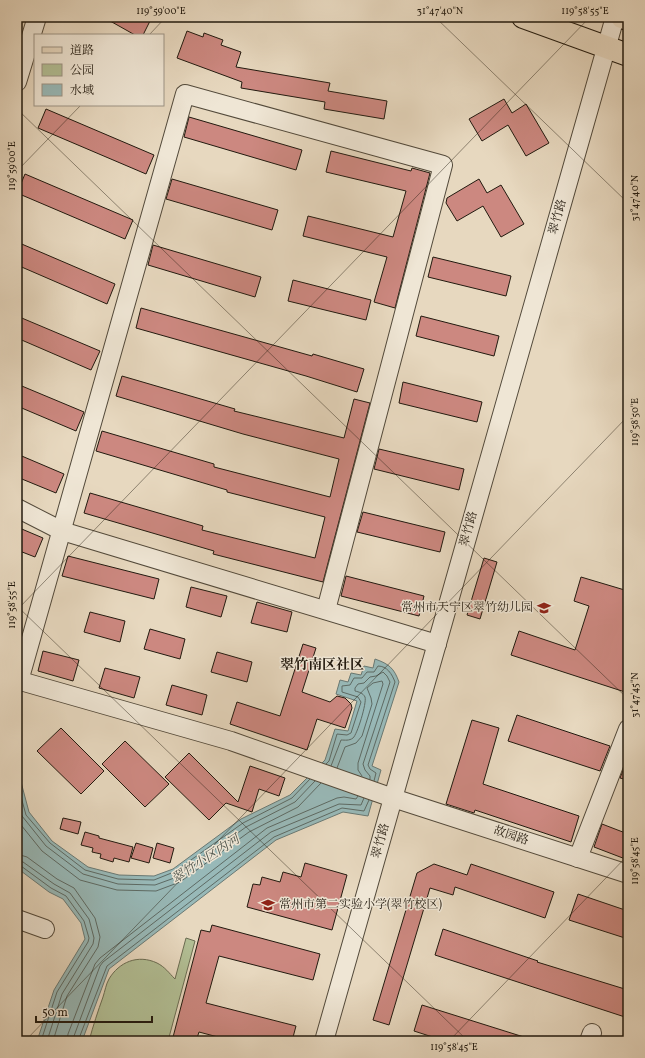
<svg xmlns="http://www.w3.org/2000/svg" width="645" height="1058" viewBox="0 0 645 1058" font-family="Vollkorn,'Noto Serif SC',serif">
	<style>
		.green { fill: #b2bf95; stroke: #6a6c52 }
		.water { fill: #98b9b8; stroke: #697974 }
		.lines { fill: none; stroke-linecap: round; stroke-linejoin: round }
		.shore { stroke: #5d6a64; stroke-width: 1 }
		.building { fill: #cc8880; stroke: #221a0f }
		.minor-casing { stroke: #534a3b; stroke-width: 20 }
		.major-casing { stroke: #221a0f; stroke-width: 24 }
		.minor { stroke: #efe6d5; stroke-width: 18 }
		.major { stroke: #e7d8bf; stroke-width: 22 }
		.ticks { fill: none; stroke: #221a0f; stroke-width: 1; stroke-opacity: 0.45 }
		.labels { text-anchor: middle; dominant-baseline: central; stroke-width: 3; stroke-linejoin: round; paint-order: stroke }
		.street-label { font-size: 12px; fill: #221a0f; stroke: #efe6d5 }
		.poi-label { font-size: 12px; fill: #221a0f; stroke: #efe6d5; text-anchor: end }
		.water-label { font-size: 13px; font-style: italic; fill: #4b524a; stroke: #efe6d5 }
		.quarter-label { font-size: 14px; font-weight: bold; fill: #221a0f; stroke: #efe6d5 }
		.neatline { fill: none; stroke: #221a0f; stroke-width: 1.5 }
		.ticks-label { font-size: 10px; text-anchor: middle; fill: #221a0f }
	</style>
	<rect width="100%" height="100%" fill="#e7d8bf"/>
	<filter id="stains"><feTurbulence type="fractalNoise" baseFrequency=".005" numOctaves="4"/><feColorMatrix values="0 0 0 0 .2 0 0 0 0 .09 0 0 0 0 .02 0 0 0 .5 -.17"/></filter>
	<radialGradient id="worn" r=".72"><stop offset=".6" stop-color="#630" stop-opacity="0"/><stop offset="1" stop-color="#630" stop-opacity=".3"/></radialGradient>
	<!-- green -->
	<path class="green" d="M 186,938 L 195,941 L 168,1041 L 89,1041 C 93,1026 98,1011 103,997 C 105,991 106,984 109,979 C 119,962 138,954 157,963 C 165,967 169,973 175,979 Z"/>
	<!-- water -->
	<path class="water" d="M 375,659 C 389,664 394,668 399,682 L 372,766 L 381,770 L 368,816 L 343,812 L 276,840 L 109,969 L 82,1041 L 37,1041 L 54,990 L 85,939 L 81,923 L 63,899 L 49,892 L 17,868 L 17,767 L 29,812 L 52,841 L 88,867 L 119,875 L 154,876 L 173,869 L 241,819 L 290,795 L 325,760 L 335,729 L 348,731 L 357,701 L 336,694 L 340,680 L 348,682 L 351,673 L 361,675 L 364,666 L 373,668 Z"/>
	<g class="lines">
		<!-- shore -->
		<g class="shore">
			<path d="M 326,764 L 329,761 L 337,734 L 347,735 L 351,733 L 361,702 L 358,697 L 342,692 L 342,686 L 350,685 L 354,678 L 362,678 L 367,672 L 374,672 L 378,666 C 387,666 392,674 395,682 L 368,765 L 370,769 L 376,773 L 374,781"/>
			<path d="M 331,766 L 341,740 C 345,740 349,741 353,738 C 357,735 367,703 365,697 C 363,693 359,692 355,691 L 355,688 L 358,684 L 364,683 L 370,677 L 376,676 L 383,672 L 387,676 L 390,682 L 363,764 L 365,770 L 370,776 L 370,779"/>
			<polyline points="337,768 345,747 356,743 362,736 372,704 371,698 367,688 373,683 382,681 383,684 358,763 358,770 362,776"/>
			<polyline points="17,782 26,815 50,843 85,870 118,879 154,880 174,872 243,823 292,798 310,779"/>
			<polyline points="17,801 22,816 46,846 83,874 118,884 155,885 177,877 246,827 295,802 315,781"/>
			<polyline points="17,820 42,851 80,880 117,890 156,891 180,882 249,832 298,807 321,783"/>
			<polyline points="17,854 27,857 57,879 74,888 95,918 100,937 98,947 67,996 53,1041"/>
			<polyline points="17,860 23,862 54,884 70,893 89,919 94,938 93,944 62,994 47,1041"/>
			<polyline points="17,865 21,866 51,888 66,896 84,921 89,938 88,942 57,992 41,1041"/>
			<polyline points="67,1041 68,1034 95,964 100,958 267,828 337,798 344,797 356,799 358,796"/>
			<polyline points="73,1041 74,1036 100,966 103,962 271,832 339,804 361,805 364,798"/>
			<polyline points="78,1041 107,966 274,837 342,808 364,811 369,800"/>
		</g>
	</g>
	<!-- building -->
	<g class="building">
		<polygon points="103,17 152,17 143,35 135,35"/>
		<polygon points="187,31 203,37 204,33 223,40 221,45 241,52 236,67 330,83 328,91 387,101 384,119 324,109 325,102 241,88 242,82 177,58"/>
		<polygon points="504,99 512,113 526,104 549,143 526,156 508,125 482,141 469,119"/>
		<polygon points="46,109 154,155 146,174 38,128"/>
		<polygon points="189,117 302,150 296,170 184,137"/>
		<polygon points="331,151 411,171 412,168 430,173 395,308 374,302 387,257 303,236 308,216 393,237 406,191 326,172"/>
		<polygon points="25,174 133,220 125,239 17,193"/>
		<polygon points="172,179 278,210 272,230 166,199"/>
		<polygon points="479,179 487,193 501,185 524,224 501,237 483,206 457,221 446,203 447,198"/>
		<polygon points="17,242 115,284 107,304 17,265"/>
		<polygon points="153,245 261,277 255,297 148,265"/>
		<polygon points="433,257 511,276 506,296 428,277"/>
		<polygon points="293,280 371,300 366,320 288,301"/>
		<polygon points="141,308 312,356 313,354 364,369 357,392 306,376 136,328"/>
		<polygon points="17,316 100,351 91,370 17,338"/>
		<polygon points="421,316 499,336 494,356 416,336"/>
		<polygon points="122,376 235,409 234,411 344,438 354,399 370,403 323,582 213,554 214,551 84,513 90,493 203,526 202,530 315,558 325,517 227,492 227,490 96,451 102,431 214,464 214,467 330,497 339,459 243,434 116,396"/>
		<polygon points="403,382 482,402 477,422 399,403"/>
		<polygon points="17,384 84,412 76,431 17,406"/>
		<polygon points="379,449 464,469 459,490 374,469"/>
		<polygon points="17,454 64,474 56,493 17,477"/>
		<polygon points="363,512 445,532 440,552 357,532"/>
		<polygon points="17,527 43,538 35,557 17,550"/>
		<polygon points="68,556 159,579 154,599 62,576"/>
		<polygon points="484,558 497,562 480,619 467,615"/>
		<polygon points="346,576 424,596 419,616 341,596"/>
		<polygon points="581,577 628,591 628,680 625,692 511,655 519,631 575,650 589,606 574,601"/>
		<polygon points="191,587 227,596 221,617 186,607"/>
		<polygon points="257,602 292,612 287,632 251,623"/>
		<polygon points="90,612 125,621 120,642 84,632"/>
		<polygon points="150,629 185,639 180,659 144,649"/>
		<polygon points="303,644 316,648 302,692 330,702 337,696 345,698 351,704 352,708 345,728 317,719 307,750 230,724 237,702 280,716"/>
		<polygon points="43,651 79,660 73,681 38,671"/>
		<polygon points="217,652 252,662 247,682 211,672"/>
		<polygon points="105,668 140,677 134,698 99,688"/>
		<polygon points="172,685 207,695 202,715 166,705"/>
		<polygon points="517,715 610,746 600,771 508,741"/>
		<polygon points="472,720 499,728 483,784 579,816 571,842 475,810 474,813 446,804"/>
		<polygon points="61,728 104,771 81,794 37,751"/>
		<polygon points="125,741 169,784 145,807 102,764"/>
		<polygon points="189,753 238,802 250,766 285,778 279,796 259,789 252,812 226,803 209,820 165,777"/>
		<polygon points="628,758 628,780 620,778"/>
		<polygon points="63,818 81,822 78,834 60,829"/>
		<polygon points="602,824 628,834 628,860 594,847"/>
		<polygon points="85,832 99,836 99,838 133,847 129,862 114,858 113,862 100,858 101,854 92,852 93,848 81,845"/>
		<polygon points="136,843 153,848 149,863 131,858"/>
		<polygon points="157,843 174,848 170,863 153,858"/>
		<polygon points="305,863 347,875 332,930 247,907 253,884 260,885 262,877 280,882 283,872 301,877"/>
		<polygon points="434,864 467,875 471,864 554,892 545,918 455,887 453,895 430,888 389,1025 373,1020 417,873"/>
		<polygon points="578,894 628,911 628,939 569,920"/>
		<polygon points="212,925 320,954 313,980 219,956 206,1003 296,1026 292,1041 233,1041 199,1032 196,1041 172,1041 201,930 210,932"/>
		<polygon points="443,929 538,961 537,962 628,990 628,1018 435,955"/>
		<polygon points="422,1005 527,1038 526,1041 445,1041 414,1031"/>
	</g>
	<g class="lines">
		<!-- minor casing -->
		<g class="minor-casing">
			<g id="minor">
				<polyline points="17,82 37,17"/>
				<polyline points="17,508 62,531 437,644"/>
				<polyline points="17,680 231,741 393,798 628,874"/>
				<polyline points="19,681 185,94 443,165 326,610"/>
				<polyline points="578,858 628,729"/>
				<polyline points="17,919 45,929"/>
				<polyline points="324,1041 615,17"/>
				<polyline points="589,1041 592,1033"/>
			</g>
		</g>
		<!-- major casing -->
		<g class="major-casing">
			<g id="major">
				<polyline points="523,17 628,55"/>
				<polyline points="622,17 628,19"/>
			</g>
		</g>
		<!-- minor -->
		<use href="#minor" class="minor"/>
		<!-- major -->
		<use href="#major" class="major"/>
	</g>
	<!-- ticks -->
	<path class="ticks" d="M 435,17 L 628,203M 149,35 L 166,17M 17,109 L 628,699M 17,171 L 81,105M 17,606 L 468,1041M 17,610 L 590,17M 25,1041 L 628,416M 449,1041 L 628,855"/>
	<!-- icons -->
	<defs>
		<g id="school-bare" transform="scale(1.08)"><path d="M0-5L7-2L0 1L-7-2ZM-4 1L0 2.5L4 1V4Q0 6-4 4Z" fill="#8f2418" stroke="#efe6d5" stroke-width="2.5" paint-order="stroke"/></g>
	</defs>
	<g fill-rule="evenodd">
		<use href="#school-bare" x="544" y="608"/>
		<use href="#school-bare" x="268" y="905"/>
	</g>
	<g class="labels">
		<!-- street labels -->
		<g class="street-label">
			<text transform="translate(558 217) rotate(-74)">翠竹路</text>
			<text transform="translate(469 529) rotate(-74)">翠竹路</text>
			<text transform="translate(511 836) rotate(18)">故园路</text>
			<text transform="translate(381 841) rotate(-74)">翠竹路</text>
		</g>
		<!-- poi labels -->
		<g class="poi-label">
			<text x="533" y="608">常州市天宁区翠竹幼儿园</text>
			<text x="279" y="905" text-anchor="start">常州市第二实验小学(翠竹校区)</text>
		</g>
		<!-- water labels -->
		<g class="water-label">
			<text transform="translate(206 860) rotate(-33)">翠竹小区内河</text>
		</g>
		<!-- quarter labels -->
		<g class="quarter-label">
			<text x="322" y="665">翠竹南区社区</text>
		</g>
	</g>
	<!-- margin -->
	<rect width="645" height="1058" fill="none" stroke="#e7d8bf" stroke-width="44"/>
	<!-- legend -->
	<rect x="34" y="34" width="130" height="72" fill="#efe6d5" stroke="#9d9486"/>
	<rect x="42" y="47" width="20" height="6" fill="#e7d8bf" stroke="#9d9486"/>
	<text x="70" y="54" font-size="12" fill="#221a0f">道路</text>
	<rect x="42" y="64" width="20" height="12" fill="#b2bf95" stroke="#9d9486"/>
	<text x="70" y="74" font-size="12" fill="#221a0f">公园</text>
	<rect x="42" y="84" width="20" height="12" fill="#98b9b8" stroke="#9d9486"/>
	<text x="70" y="94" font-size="12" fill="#221a0f">水域</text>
	<!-- scale -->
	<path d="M36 1016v6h116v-6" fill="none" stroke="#221a0f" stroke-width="2"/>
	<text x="42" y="1016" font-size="12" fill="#221a0f" stroke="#efe6d5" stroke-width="3" paint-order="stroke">50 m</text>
	<rect x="22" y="22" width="601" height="1014" class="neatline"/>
	<g class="ticks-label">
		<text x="161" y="14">119°59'00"E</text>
		<text x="440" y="14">31°47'40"N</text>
		<text x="585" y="14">119°58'55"E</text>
		<text transform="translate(11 166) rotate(-90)" y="4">119°59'00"E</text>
		<text transform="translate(634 198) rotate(-90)" y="4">31°47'40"N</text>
		<text transform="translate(634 422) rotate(-90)" y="4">119°58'50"E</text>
		<text transform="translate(11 605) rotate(-90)" y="4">119°58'55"E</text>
		<text transform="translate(634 695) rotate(-90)" y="4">31°47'45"N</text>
		<text transform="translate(634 861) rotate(-90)" y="4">119°58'45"E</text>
		<text x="454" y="1050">119°58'45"E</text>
	</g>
	<rect width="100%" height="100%" filter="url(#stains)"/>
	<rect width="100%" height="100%" fill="url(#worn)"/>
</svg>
